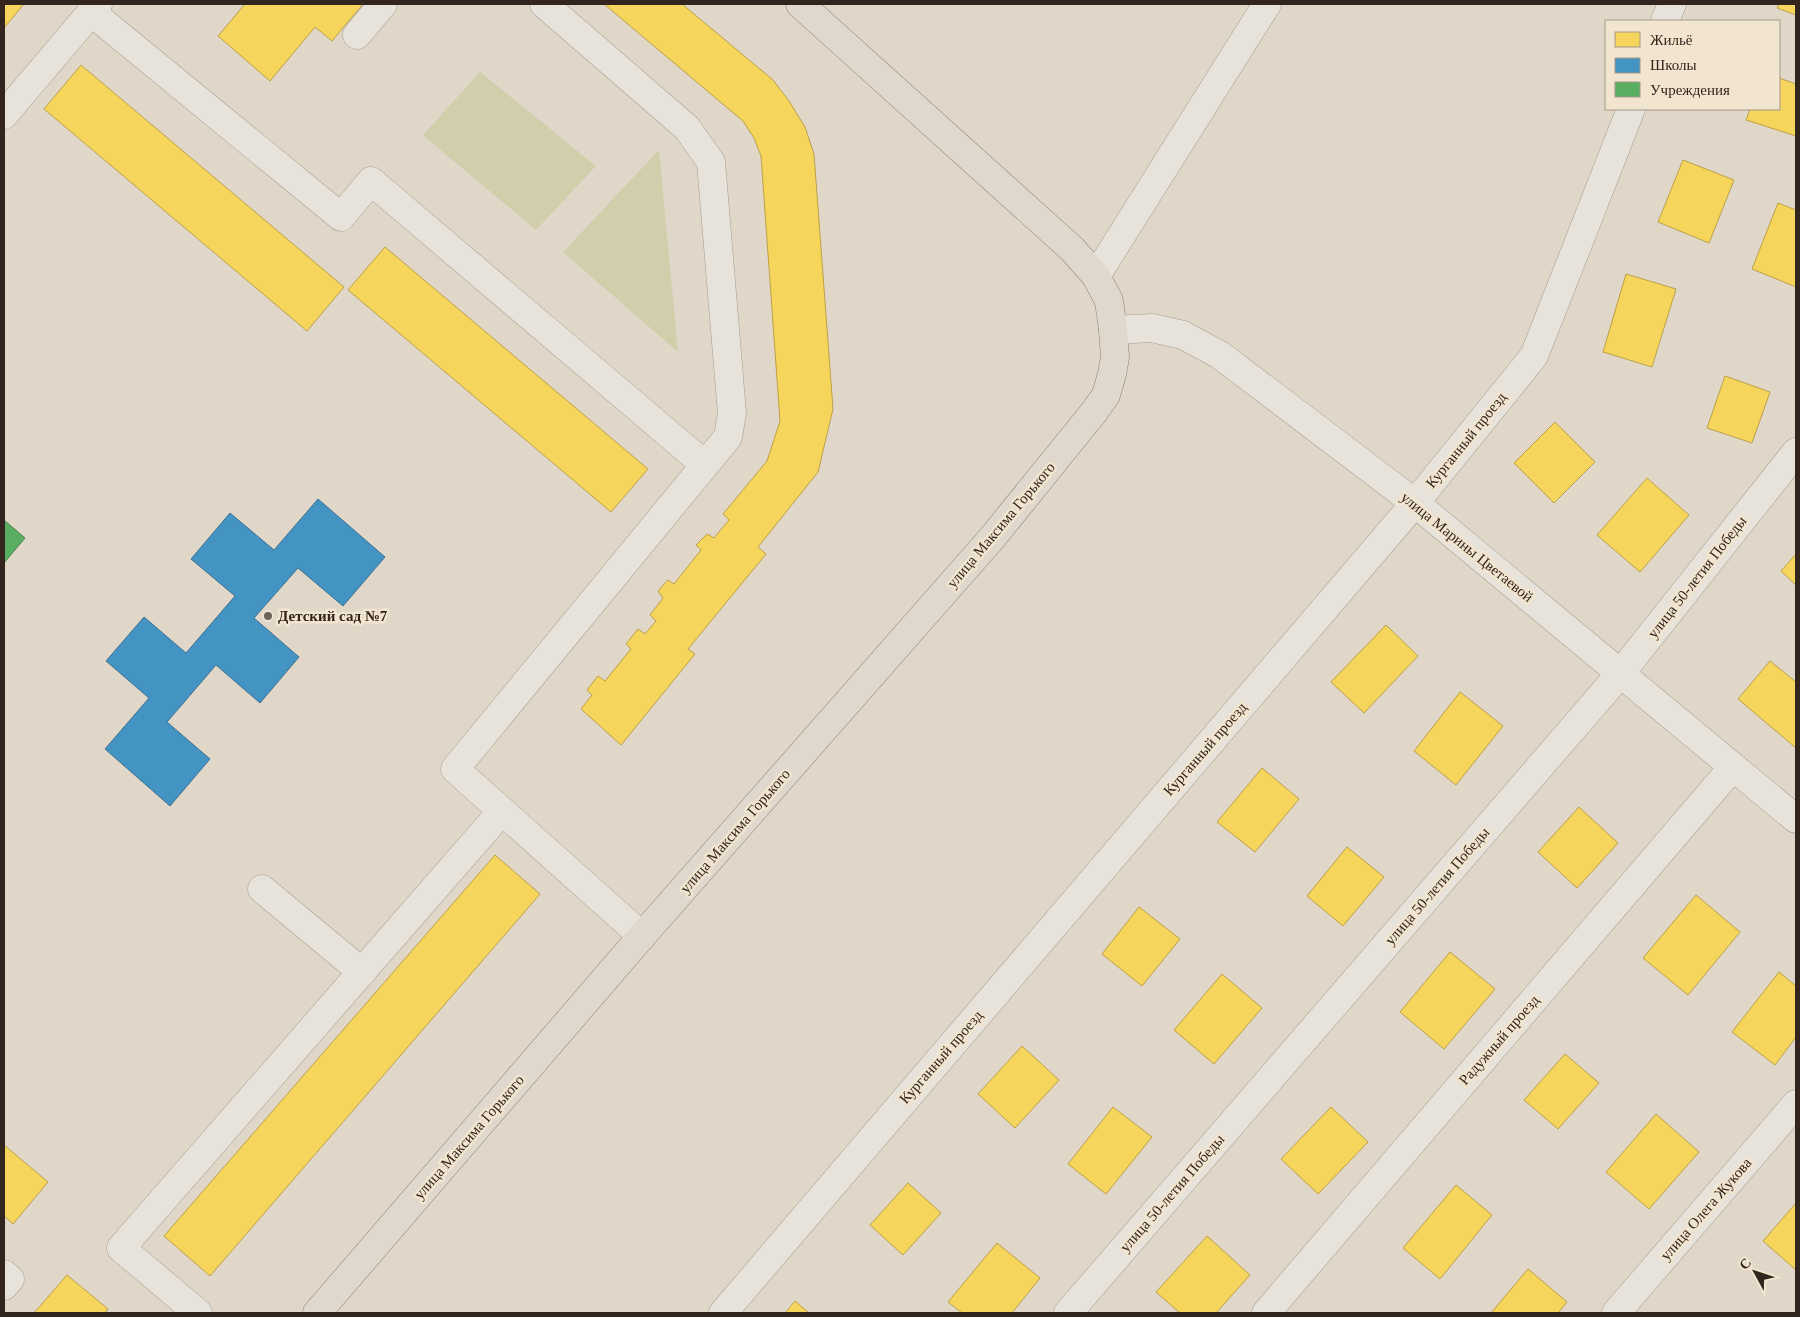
<svg xmlns="http://www.w3.org/2000/svg" width="1800" height="1317" viewBox="0 0 1800 1317" font-family="'Times New Roman',serif">
	<style>
		.green { fill: #d1ceac }
		.homes { fill: #f6d55c; stroke: #bba049 }
		.schools { fill: #4393c3; stroke: #3e7291 }
		.public { fill: #5aae61; stroke: #4e854d }
		.lines { fill: none; stroke-linecap: round; stroke-linejoin: round }
		.minor-casing { stroke: #a59d93; stroke-width: 29 }
		.major-casing { stroke: #8a827a; stroke-width: 29 }
		.minor { stroke: #e8e3da; stroke-width: 28 }
		.major { stroke: #e0d8cc; stroke-width: 28 }
		.poi-dot { fill: #6f6359; stroke: #f2e5cf; stroke-width: 2 }
		.labels { text-anchor: middle; dominant-baseline: central; stroke-width: 5; stroke-linejoin: round; paint-order: stroke }
		.street-label { font-size: 15px; fill: #32251d; stroke: #f2e5cf }
		.poi-label { font-size: 15px; font-weight: bold; fill: #32251d; stroke: #f2e5cf; text-anchor: start }
	</style>
	<rect width="100%" height="100%" fill="#e0d7c9"/>
	<!-- green -->
	<g class="green">
		<polygon points="480,72 596,166 536,230 423,135"/>
		<polygon points="659,150 678,352 563,252"/>
	</g>
	<!-- homes -->
	<g class="homes">
		<polygon points="4,4 24,4 4,28"/>
		<polygon points="245,4 363,4 332,41 315,27 270,81 218,36"/>
		<polygon points="604,4 682,4 773,80 789,101 805,127 814,154 833,409 818,472 758,547 766,554 688,649 695,654 621,745 581,709 592,695 587,690 598,676 605,681 631,649 626,644 638,629 645,634 656,621 650,615 663,598 658,591 668,580 674,584 701,550 696,545 707,534 714,538 729,520 723,514 767,461 780,421 761,156 754,138 743,121"/>
		<polygon points="1779,4 1796,4 1796,15 1777,8"/>
		<polygon points="81,65 344,287 307,331 44,109"/>
		<polygon points="1779,78 1796,84 1796,136 1746,120 1750,109 1779,109"/>
		<polygon points="1683,160 1734,180 1709,243 1658,222"/>
		<polygon points="1778,203 1796,210 1796,287 1752,269"/>
		<polygon points="385,247 648,469 611,512 348,290"/>
		<polygon points="1626,274 1676,289 1652,367 1603,352"/>
		<polygon points="1725,376 1770,392 1752,443 1707,428"/>
		<polygon points="1555,422 1595,462 1554,503 1514,463"/>
		<polygon points="1647,478 1689,515 1640,572 1597,535"/>
		<polygon points="1796,554 1796,585 1781,571"/>
		<polygon points="1386,625 1418,656 1364,713 1331,682"/>
		<polygon points="1770,661 1796,682 1796,748 1738,699"/>
		<polygon points="1460,692 1503,726 1456,785 1414,751"/>
		<polygon points="1262,768 1299,799 1255,852 1217,822"/>
		<polygon points="1579,807 1618,843 1577,888 1538,852"/>
		<polygon points="1347,847 1384,877 1343,926 1307,896"/>
		<polygon points="495,855 540,894 210,1276 164,1236"/>
		<polygon points="1696,895 1740,932 1688,995 1643,958"/>
		<polygon points="1139,907 1180,939 1142,986 1102,954"/>
		<polygon points="1450,952 1495,989 1444,1049 1400,1012"/>
		<polygon points="1779,972 1796,986 1796,1037 1775,1065 1732,1032"/>
		<polygon points="1222,974 1262,1008 1214,1064 1174,1030"/>
		<polygon points="1022,1046 1059,1080 1015,1128 978,1094"/>
		<polygon points="1565,1054 1599,1083 1558,1129 1524,1100"/>
		<polygon points="1113,1107 1152,1137 1106,1194 1068,1164"/>
		<polygon points="1331,1107 1368,1142 1318,1194 1281,1159"/>
		<polygon points="1656,1114 1699,1152 1649,1209 1606,1172"/>
		<polygon points="4,1145 48,1182 13,1224 4,1216"/>
		<polygon points="908,1183 941,1213 903,1255 870,1225"/>
		<polygon points="1456,1185 1492,1215 1440,1279 1403,1248"/>
		<polygon points="1796,1203 1796,1270 1763,1241"/>
		<polygon points="1207,1236 1250,1275 1216,1313 1180,1313 1156,1292"/>
		<polygon points="997,1243 1040,1278 1012,1313 962,1313 948,1302"/>
		<polygon points="1528,1269 1567,1302 1558,1313 1491,1313"/>
		<polygon points="67,1275 108,1309 105,1313 34,1313"/>
		<polygon points="795,1301 809,1313 785,1313"/>
	</g>
	<!-- schools -->
	<polygon class="schools" points="318,499 385,557 343,606 298,568 254,618 299,657 260,703 216,665 167,722 210,759 170,806 105,749 149,698 106,661 144,617 186,653 235,596 191,559 230,513 274,550"/>
	<!-- public -->
	<polygon class="public" points="4,520 25,538 4,563"/>
	<g class="lines">
		<!-- minor casing -->
		<g class="minor-casing">
			<g id="minor">
				<polyline points="544,4 687,128 711,162 732,413 728,437 455,769 642,936"/>
				<polyline points="91,12 341,217 371,181 704,464"/>
				<polyline points="1665,21 1672,4"/>
				<polyline points="357,35 383,4"/>
				<polyline points="4,115 98,4"/>
				<polyline points="1096,276 1267,4"/>
				<polyline points="1113,330 1152,328 1183,335 1220,355 1415,503 1796,819"/>
				<polyline points="262,889 362,972"/>
				<polyline points="4,1274 10,1279 4,1286"/>
				<polyline points="198,1313 121,1248 502,811"/>
				<polyline points="723,1313 1415,503 1534,356 1631,109"/>
				<polyline points="1068,1313 1620,674 1796,452"/>
				<polyline points="1266,1313 1733,767"/>
				<polyline points="1616,1313 1796,1104"/>
			</g>
		</g>
		<!-- major casing -->
		<g class="major-casing">
			<polyline id="major" points="317,1313 642,936 992,538 1094,412 1106,395 1112,374 1115,357 1113,330 1109,301 1096,276 1072,249 800,4"/>
		</g>
		<!-- minor -->
		<use href="#minor" class="minor"/>
		<!-- major -->
		<use href="#major" class="major"/>
	</g>
	<!-- markers -->
	<circle class="poi-dot" cx="268" cy="616" r="5"/>
	<g class="labels">
		<!-- street labels -->
		<g class="street-label">
			<text transform="translate(1466 440) rotate(-51)">Курганный проезд</text>
			<text transform="translate(1001 525) rotate(-50)">улица Максима Горького</text>
			<text transform="translate(1467 547) rotate(39)">улица Марины Цветаевой</text>
			<text transform="translate(1697 577) rotate(-52)">улица 50-летия Победы</text>
			<text transform="translate(1205 749) rotate(-49)">Курганный проезд</text>
			<text transform="translate(735 831) rotate(-49)">улица Максима Горького</text>
			<text transform="translate(1437 886) rotate(-49)">улица 50-летия Победы</text>
			<text transform="translate(1499 1040) rotate(-49)">Радужный проезд</text>
			<text transform="translate(941 1057) rotate(-49)">Курганный проезд</text>
			<text transform="translate(469 1137) rotate(-49)">улица Максима Горького</text>
			<text transform="translate(1172 1193) rotate(-49)">улица 50-летия Победы</text>
			<text transform="translate(1706 1209) rotate(-49)">улица Олега Жукова</text>
		</g>
		<!-- poi labels -->
		<g class="poi-label">
			<text x="278" y="616">Детский сад №7</text>
		</g>
	</g>
	<!-- border -->
	<rect width="1800" height="1317" fill="none" stroke="#32251d" stroke-width="10"/>
	<!-- legend -->
	<rect x="1605" y="20" width="175" height="90" fill="#f2e5cf" stroke="#a59888"/>
	<rect x="1615" y="32" width="25" height="15" fill="#f6d55c" stroke="#a59888"/>
	<text x="1650" y="45" font-size="15" fill="#32251d">Жильё</text>
	<rect x="1615" y="58" width="25" height="15" fill="#4393c3" stroke="#a59888"/>
	<text x="1650" y="70" font-size="15" fill="#32251d">Школы</text>
	<rect x="1615" y="82" width="25" height="15" fill="#5aae61" stroke="#a59888"/>
	<text x="1650" y="95" font-size="15" fill="#32251d">Учреждения</text>
	<!-- north arrow -->
	<g transform="translate(1755 1272) rotate(310)" stroke="#f2e5cf" stroke-width="4" paint-order="stroke">
	<path d="M0-4L9 19L0 12L-9 19Z" fill="#32251d"/>
	<text y="-8" font-size="14" font-weight="bold" text-anchor="middle" fill="#32251d">С</text>
	</g>
</svg>
